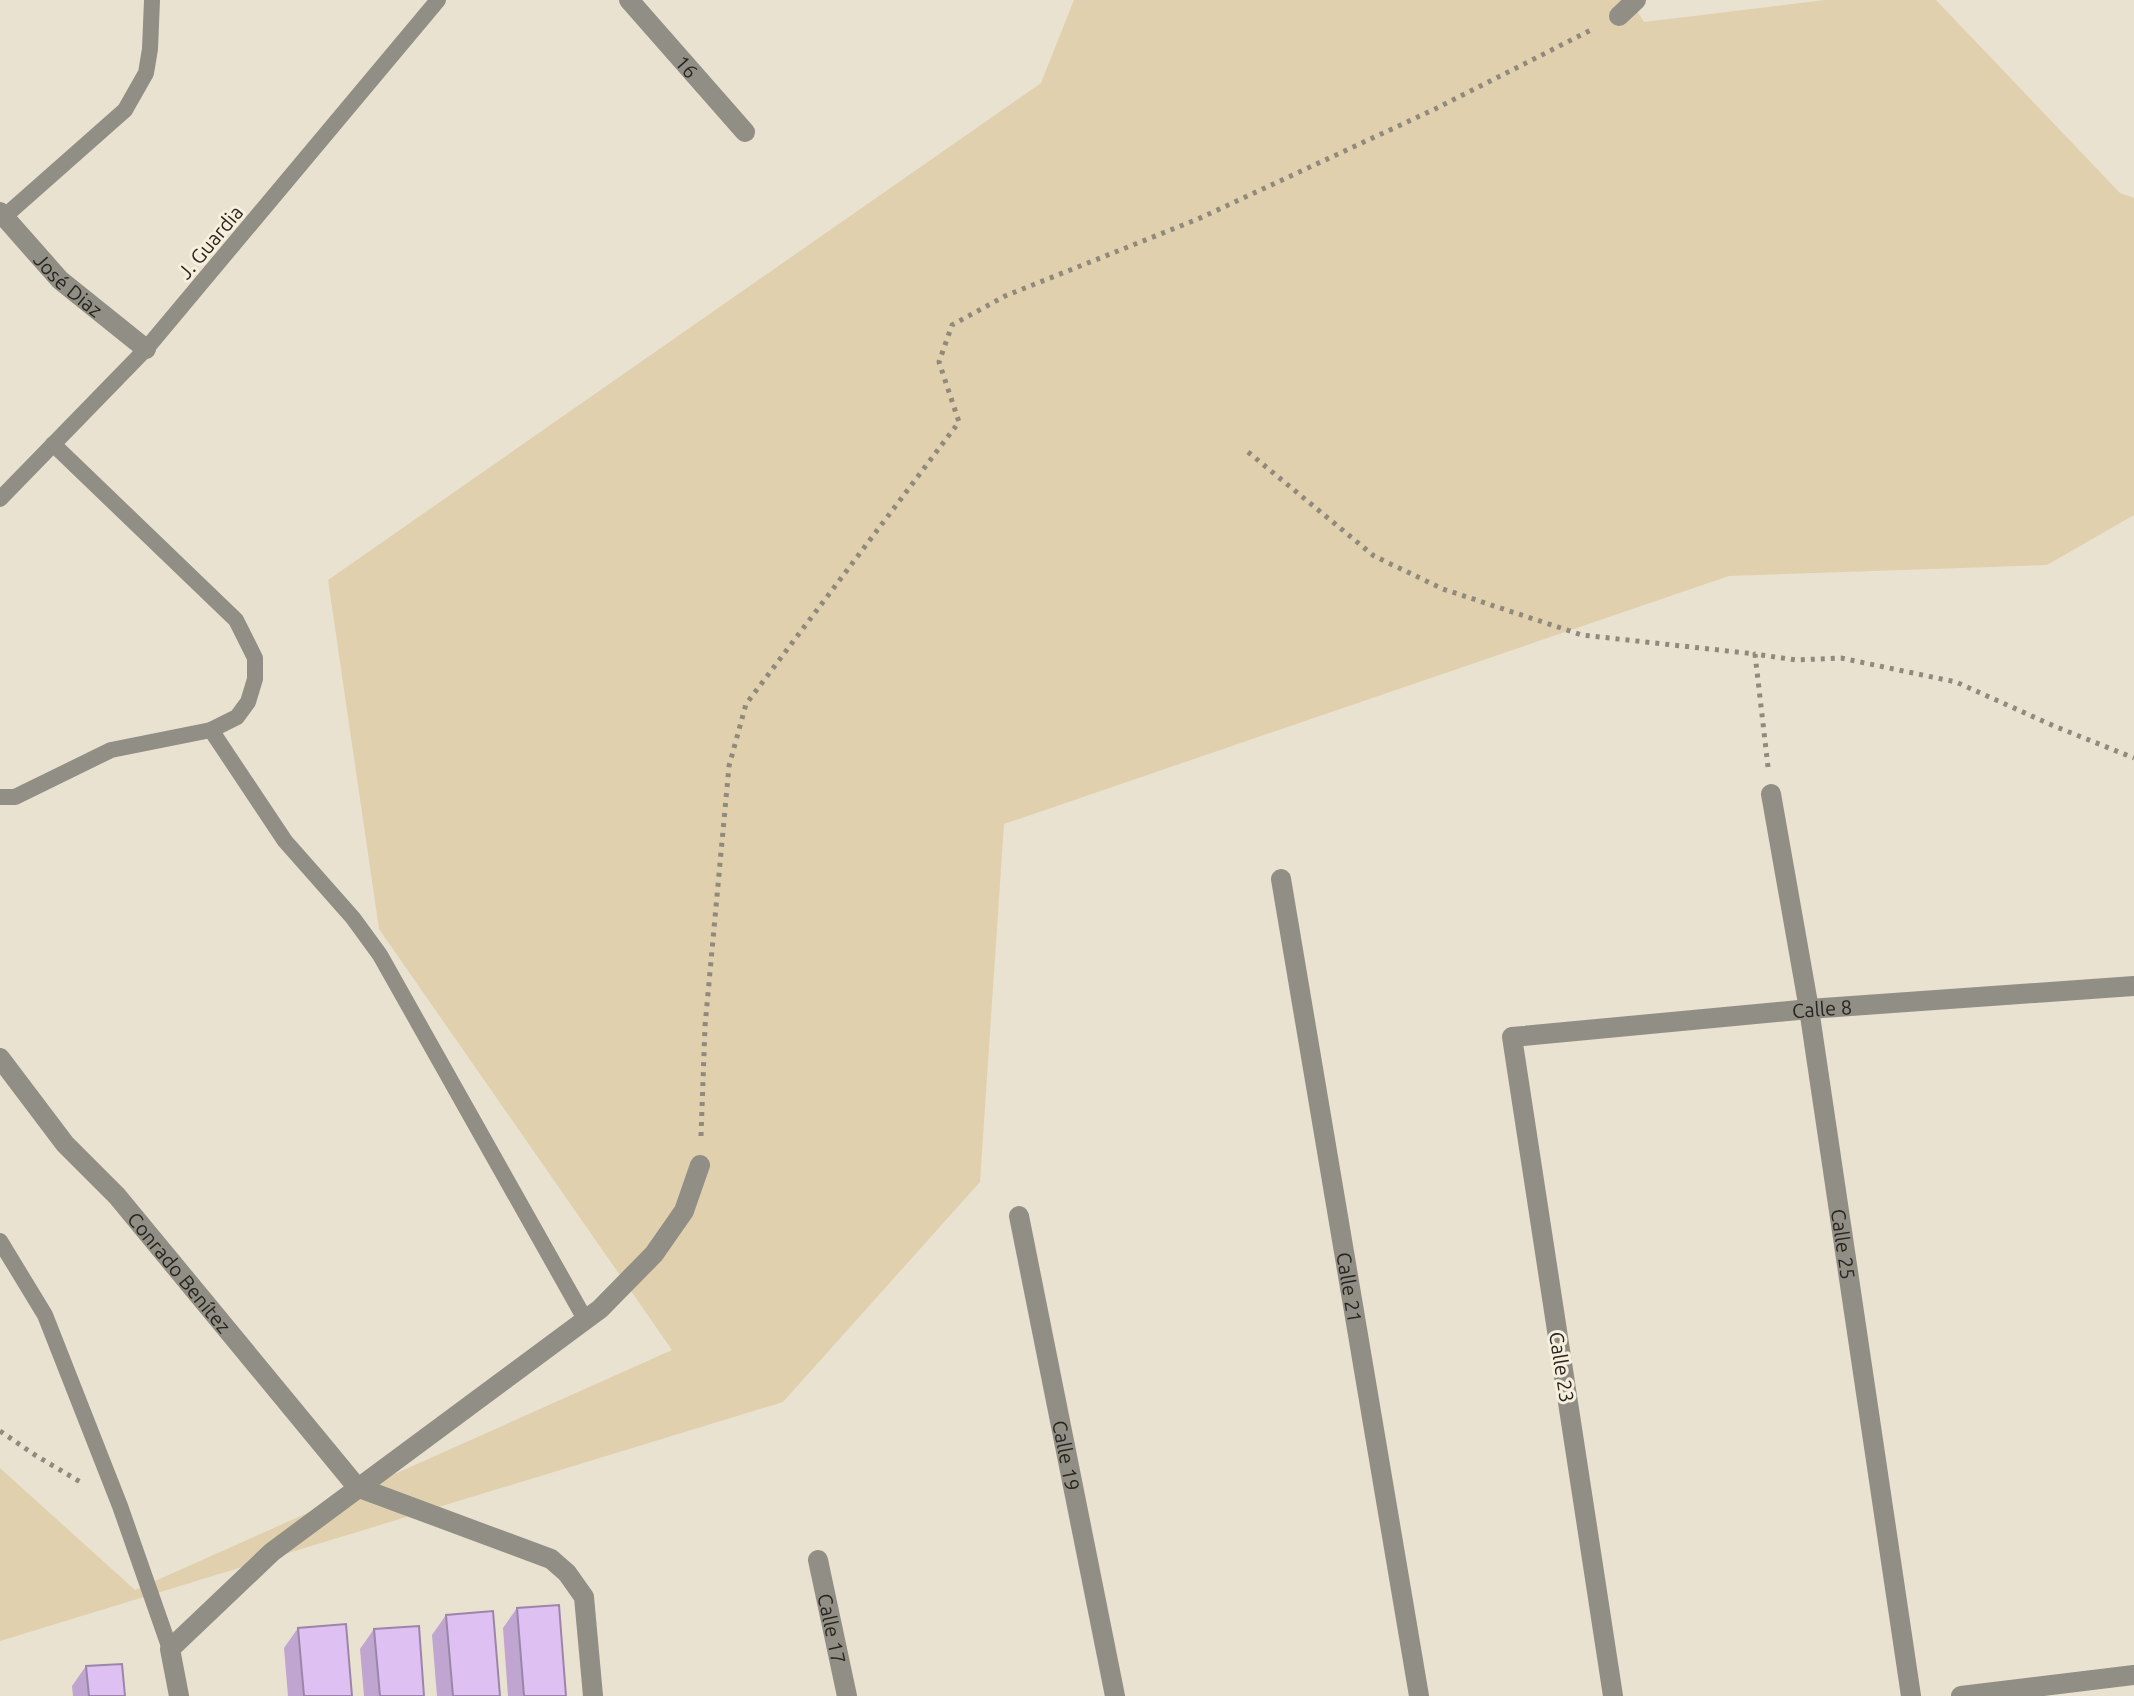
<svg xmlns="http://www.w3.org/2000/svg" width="2134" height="1696" viewBox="0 0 2134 1696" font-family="Ubuntu,sans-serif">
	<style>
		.grass { fill: #e0d0ad }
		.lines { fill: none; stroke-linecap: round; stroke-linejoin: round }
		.path { stroke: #908a7d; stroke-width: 5; stroke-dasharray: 4 6; stroke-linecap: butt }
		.lane { stroke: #918e86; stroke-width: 16 }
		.street { stroke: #918e86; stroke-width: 20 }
		.wall { fill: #bfa5d0 }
		.building { fill: #dec0f2; stroke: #9b86a9; stroke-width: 2 }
		.labels { text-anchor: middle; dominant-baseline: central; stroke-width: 6; stroke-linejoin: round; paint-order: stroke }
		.street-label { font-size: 20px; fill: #28241e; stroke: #f7efdd }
	</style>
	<rect width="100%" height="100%" fill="#eae2d0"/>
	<!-- grass -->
	<polygon class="grass" points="1074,0 1630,0 1644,22 1825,0 1936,0 2120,193 2134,198 2134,515 2047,565 1729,576 1004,824 980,1182 783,1402 0,1641 0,1468 135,1590 672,1350 379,929 328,580 1041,83"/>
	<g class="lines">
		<!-- path -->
		<g class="path">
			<polyline points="1248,452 1374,556 1443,589 1582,635 1755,654"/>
			<polyline points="1768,767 1755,654 1796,660 1841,658 1956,682 2054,726 2134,758"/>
			<polyline points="701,1136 705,1026 729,766 746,704 959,422 939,362 952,325 1005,296 1198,219 1435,109 1593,29"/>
			<polyline points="0,1431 35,1455 82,1483"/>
		</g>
		<!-- lane -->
		<g class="lane">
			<polyline points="4,217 125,110 146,73 150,49 152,0"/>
			<polyline points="0,499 146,349 438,0"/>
			<polyline points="211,730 285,841 353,918 380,955 585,1319"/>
			<polyline points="0,797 15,797 111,750 211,730 237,717 248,702 255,679 255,658 236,620 53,444"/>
			<polyline points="0,1241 45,1315 120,1506 170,1649"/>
		</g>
		<!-- street -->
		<g class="street">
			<path id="s1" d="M 629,0 L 745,132"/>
			<polyline points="1619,16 1636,0"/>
			<path id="s2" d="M 0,212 L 60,280 L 146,349"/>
			<path id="s3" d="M 1771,794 L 1809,1009 L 1911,1696"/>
			<path id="s4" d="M 1281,879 L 1419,1696"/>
			<path id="s5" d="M 0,1058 L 65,1144 L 117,1196 L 357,1487"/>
			<path id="s6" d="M 1019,1216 L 1115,1696"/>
			<polyline points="357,1487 551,1559 567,1573 584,1597 593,1696"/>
			<path id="s7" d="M 818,1560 L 847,1696"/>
			<polyline points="179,1696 170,1649 272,1552 600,1309 654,1254 684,1211 700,1165"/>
			<path id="s8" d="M 1613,1696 L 1512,1037 L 1809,1009 L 2134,986"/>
			<polyline points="1961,1696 2134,1675"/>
		</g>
	</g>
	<!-- wall -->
	<g class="wall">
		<polygon points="517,1608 566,1696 508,1696 503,1628"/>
		<polygon points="446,1615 500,1696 437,1696 432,1635"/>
		<polygon points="298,1628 352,1696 288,1696 284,1648"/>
		<polygon points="374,1629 424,1696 364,1696 360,1649"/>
		<polygon points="86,1666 125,1696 73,1696 72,1686"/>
	</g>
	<!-- building -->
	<g class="building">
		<polygon points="559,1605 566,1696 524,1696 517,1608"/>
		<polygon points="493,1611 500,1696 453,1696 446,1615"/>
		<polygon points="346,1624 352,1696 304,1696 298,1628"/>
		<polygon points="419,1626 424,1696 380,1696 374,1629"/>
		<polygon points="122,1664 125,1696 89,1696 86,1666"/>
	</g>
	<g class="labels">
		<!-- street labels -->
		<g class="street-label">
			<text stroke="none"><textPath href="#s1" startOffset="88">16</textPath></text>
			<text transform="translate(210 242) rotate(-50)">J. Guardia</text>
			<text stroke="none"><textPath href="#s2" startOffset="100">José Diaz</textPath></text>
			<text stroke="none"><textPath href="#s8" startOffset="978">Calle 8</textPath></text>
			<text stroke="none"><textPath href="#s3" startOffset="456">Calle 25</textPath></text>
			<text stroke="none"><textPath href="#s5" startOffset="280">Conrado Benítez</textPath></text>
			<text stroke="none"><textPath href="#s4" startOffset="414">Calle 21</textPath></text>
			<text transform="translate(1562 1367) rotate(81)">Calle 23</text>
			<text stroke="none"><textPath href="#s6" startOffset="244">Calle 19</textPath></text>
			<text stroke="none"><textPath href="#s7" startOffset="70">Calle 17</textPath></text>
		</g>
	</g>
</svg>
